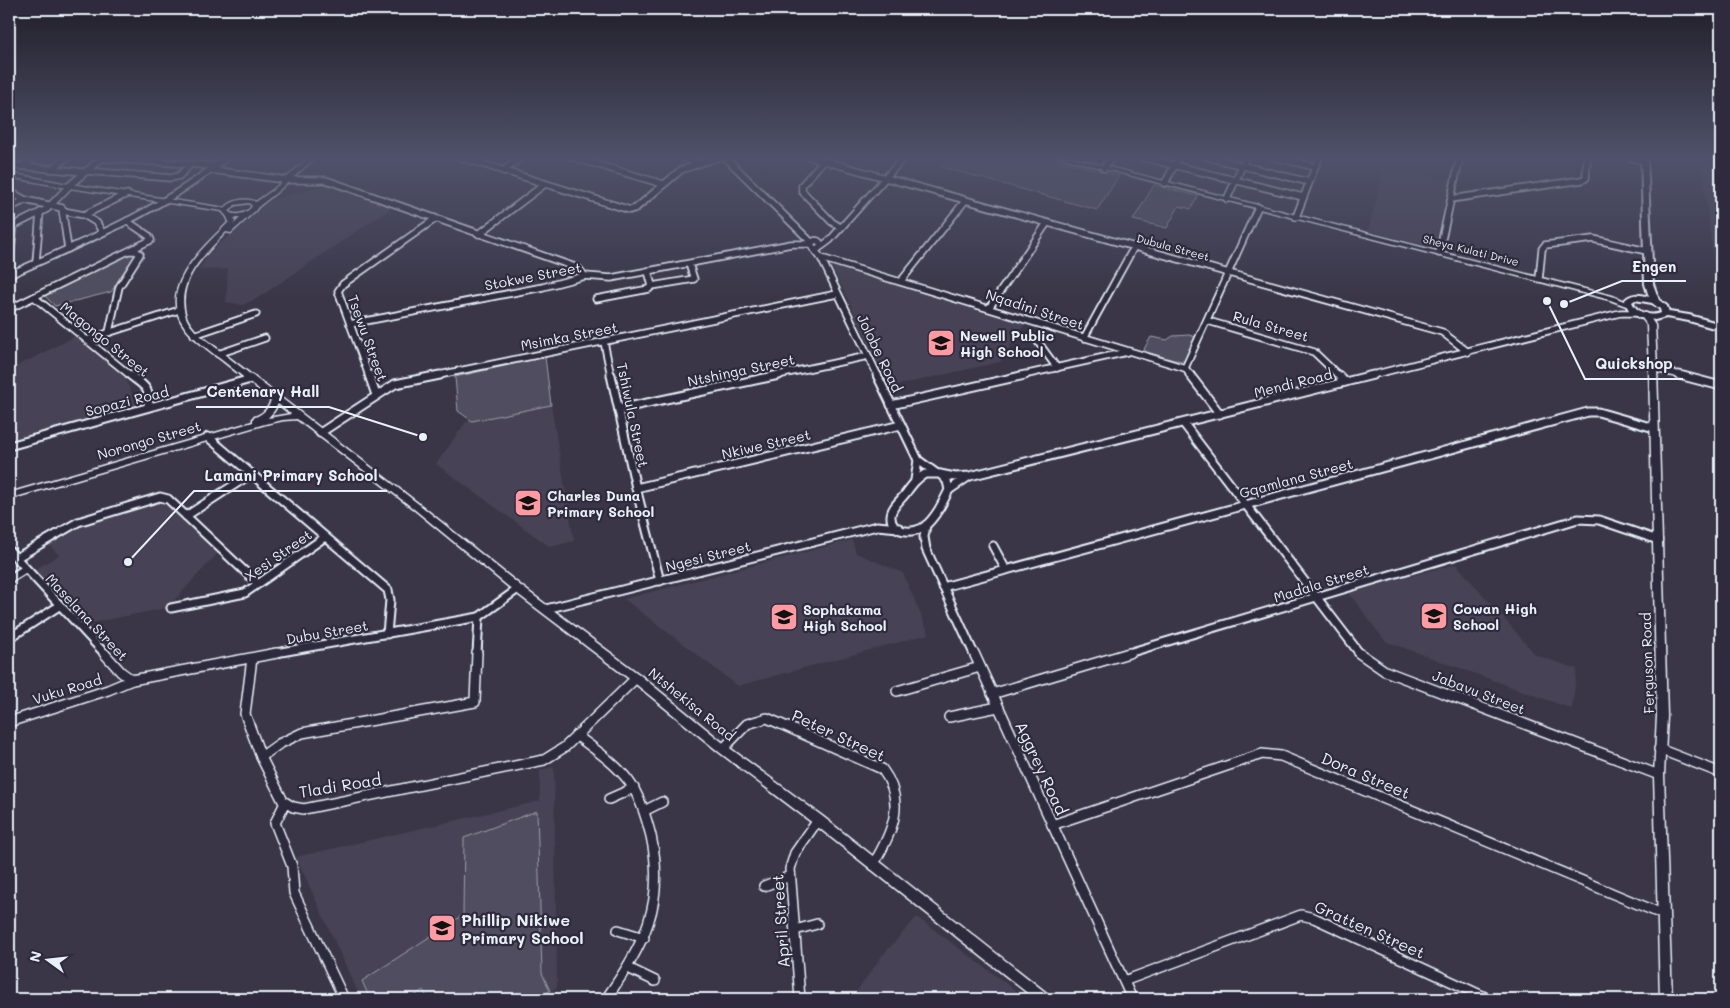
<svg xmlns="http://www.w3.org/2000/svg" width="1730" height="1008" viewBox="0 0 1730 1008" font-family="Mali,sans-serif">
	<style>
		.built { fill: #464354 }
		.green { fill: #504e5f; stroke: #9ca0ac }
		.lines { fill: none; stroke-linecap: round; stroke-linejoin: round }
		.minor-far2-casing { stroke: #e8f1f8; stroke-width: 9 }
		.minor-far1-casing { stroke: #e8f1f8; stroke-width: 11 }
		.minor-casing { stroke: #e8f1f8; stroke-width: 12 }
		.tertiary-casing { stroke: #e8f1f8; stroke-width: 3 }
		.secondary-casing { stroke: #e8f1f8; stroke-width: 4 }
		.minor-far2 { stroke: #2f2a3d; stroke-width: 5.5 }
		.minor-far1 { stroke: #2f2a3d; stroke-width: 7 }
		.minor { stroke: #2f2a3d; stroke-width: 9 }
		.tertiary { fill: #2f2a3d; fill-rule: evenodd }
		.secondary { fill: #2f2a3d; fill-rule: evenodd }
		.labels { text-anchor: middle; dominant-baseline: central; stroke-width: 4.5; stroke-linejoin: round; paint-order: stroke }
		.far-street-label { font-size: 11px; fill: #e8f1f8; stroke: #2f2a3d }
		.street-label { font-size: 14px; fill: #e8f1f8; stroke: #2f2a3d }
		.poi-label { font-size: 14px; font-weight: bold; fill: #e8f1f8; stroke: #2f2a3d; text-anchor: start }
		.near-street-label { font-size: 16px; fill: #e8f1f8; stroke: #2f2a3d }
		.near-poi-label { font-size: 16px; font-weight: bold; fill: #e8f1f8; stroke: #2f2a3d; text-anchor: start }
		.leader { fill: none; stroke: #e8f1f8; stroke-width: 2 }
		.callout-dot { fill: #e8f1f8; stroke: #2f2a3d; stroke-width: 2 }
		.callout-label { font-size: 15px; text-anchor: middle; font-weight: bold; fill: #e8f1f8; stroke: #2f2a3d; stroke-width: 4.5; stroke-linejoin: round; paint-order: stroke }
	</style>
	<rect width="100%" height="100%" fill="#3a3648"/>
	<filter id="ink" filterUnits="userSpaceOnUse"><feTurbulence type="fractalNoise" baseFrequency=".02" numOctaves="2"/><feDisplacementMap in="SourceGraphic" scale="10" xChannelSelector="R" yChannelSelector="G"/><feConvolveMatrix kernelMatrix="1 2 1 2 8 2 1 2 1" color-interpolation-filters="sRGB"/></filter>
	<g filter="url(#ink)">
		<!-- built -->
		<g class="built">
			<polygon points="1701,157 1721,157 1721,277 1715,276"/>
			<polygon points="1385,166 1450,180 1434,248 1368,231"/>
			<polygon points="329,184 394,206 258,298 243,305 226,302 228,269 199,270 208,255 268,201"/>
			<polygon points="830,262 1025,324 1000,362 890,387"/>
			<polygon points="76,336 123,374 137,405 9,442 9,370"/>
			<polygon points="551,405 574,541 550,547 436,464 466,422"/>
			<polygon points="153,501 161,501 169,505 219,552 167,608 85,624 34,570 59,555 47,543 82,523"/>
			<polygon points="852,540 856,553 903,573 929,634 738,686 624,599"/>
			<polygon points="1456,564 1536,655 1577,669 1572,709 1385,641 1348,592"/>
			<polygon points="554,767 557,987 542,999 361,999 296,857 540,801 540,770"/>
			<polygon points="917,917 1027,999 851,999 882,956"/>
		</g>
		<!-- green -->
		<g class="green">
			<polygon points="950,157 1047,157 1119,176 1097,210 941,167"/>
			<polygon points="1154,185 1198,196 1191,209 1179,206 1167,228 1133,220"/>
			<polygon points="131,253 136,256 111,292 55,306 44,295 55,292 53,290"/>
			<polygon points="1189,335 1196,337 1185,361 1174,360 1147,352 1144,349 1151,337 1167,340 1173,336"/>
			<polygon points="545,357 551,405 472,421 458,411 455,377"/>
			<polygon points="537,811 542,973 550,991 536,999 428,999 423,990 410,999 370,999 362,981 463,915 464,838"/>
		</g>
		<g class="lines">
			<!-- minor-far2 casing -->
			<g class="minor-far2-casing">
				<g id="minor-far2">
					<polyline points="460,157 630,210 636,208 681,170 718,157"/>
					<polyline points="572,157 663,184"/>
					<polyline points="681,157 698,163"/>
					<polyline points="725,157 812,243"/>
					<polyline points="810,157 1442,332 1468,352"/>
					<polyline points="1141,157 1303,197"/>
					<polyline points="1207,157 1309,182"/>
					<polyline points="1274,157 1315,167"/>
					<polyline points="1629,157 1644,161"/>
					<polyline points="102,158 217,166"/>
					<polyline points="823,161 802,185 802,191 832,222 840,227"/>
					<polyline points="9,165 85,172"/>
					<polyline points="23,166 35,157"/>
					<polyline points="1104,168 1111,157"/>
					<polyline points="52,169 67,157"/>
					<polyline points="212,170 286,180 326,180 578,268 585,276"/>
					<polyline points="86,171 171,178 179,176 188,167 187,165"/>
					<polyline points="503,171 522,157"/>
					<polyline points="1165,183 1179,157"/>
					<polyline points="9,191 25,200 62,208 68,249"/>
					<polyline points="1227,199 1246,157"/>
					<polyline points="1451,199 1582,180 1586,178 1587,157"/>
					<polyline points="9,208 25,200"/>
					<polyline points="63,211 84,215 127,194"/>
					<polyline points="84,215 97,223 102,232"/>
					<polyline points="1296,217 1319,157"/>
					<polyline points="9,228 47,209 70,185 103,157"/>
					<polyline points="479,234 545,184"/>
					<circle cx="816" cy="245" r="4.5"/>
					<polyline points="822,246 830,240 904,157"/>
					<polyline points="813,248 821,258 878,376"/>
					<polyline points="1439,253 1460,157"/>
					<polyline points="821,258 1185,368 1191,376"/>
					<polyline points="36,262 40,213"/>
					<polyline points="9,265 14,226"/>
					<polyline points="648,271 652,286 694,279 689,264"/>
					<path d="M 9,275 C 85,241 162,211 226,157"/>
					<polyline points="1539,279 1542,249 1545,245 1593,239 1647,251"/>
					<polyline points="901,281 965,201"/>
					<polyline points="34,297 131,376"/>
					<polyline points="596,299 649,289 652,286"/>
					<polyline points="989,308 1047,223"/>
					<polyline points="9,309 151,240 149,236 127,221"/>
					<polyline points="1208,321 1314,352 1339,376"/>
					<polyline points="350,324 543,287 585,276 611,278 791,244 811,244"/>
					<polyline points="109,332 119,287 140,254 136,251 131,251"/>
					<polyline points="194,335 256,314"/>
					<polyline points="1084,338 1134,247"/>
					<polyline points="86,340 179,310"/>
					<polyline points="604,342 611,376"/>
					<polyline points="1038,342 1057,368"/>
					<polyline points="218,354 265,338"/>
					<polyline points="1185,368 1258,207"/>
					<polyline points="1653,368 1684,376"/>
					<polyline points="369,376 338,291 343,284 435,219"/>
					<polyline points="434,376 837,294"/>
					<polyline points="773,376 868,356"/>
					<polyline points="1019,376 1127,352"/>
					<polyline points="1368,376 1620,313 1638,313"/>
				</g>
			</g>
			<!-- minor-far1 casing -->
			<g class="minor-far1-casing">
				<g id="minor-far1">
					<path d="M 130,375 C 145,387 150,386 148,407"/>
					<polyline points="369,375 376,395"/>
					<polyline points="611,375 636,488 660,581"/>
					<polyline points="877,375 918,460 915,480"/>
					<polyline points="1190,375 1220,414"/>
					<polyline points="1338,375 1345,382"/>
					<polyline points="1679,375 1721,386"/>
					<polyline points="891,405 1025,375"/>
					<polyline points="619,409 779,375"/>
					<polyline points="1184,424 1360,654"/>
					<polyline points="320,433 395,384 440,375"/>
					<polyline points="208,437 388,590 390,600 387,634"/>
					<polyline points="9,446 251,379"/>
					<polyline points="918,460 936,473"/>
					<path d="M 925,474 L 940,474 L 947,481 L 949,490 C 943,502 936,517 925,526 C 915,534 890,534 891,516 C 891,507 901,500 906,493 C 912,485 916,479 925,474 Z"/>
					<polyline points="940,474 955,477 970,476 1373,375"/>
					<polyline points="636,488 901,425"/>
					<polyline points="949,490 968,477"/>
					<polyline points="186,516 251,474"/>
					<polyline points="926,525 924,537 926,549 974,654"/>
					<polyline points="993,546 1006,570"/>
					<polyline points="9,550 105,654"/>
					<polyline points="16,558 78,522 160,497 168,499 257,583"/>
					<polyline points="9,579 25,569"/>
					<polyline points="943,587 1588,412 1598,412 1654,428"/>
					<polyline points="171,608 245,593 325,537"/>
					<polyline points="546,609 877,526 899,528"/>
					<polyline points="9,638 59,606"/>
					<polyline points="270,654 479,617 518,589"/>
					<polyline points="477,654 479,617"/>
					<polyline points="1125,654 1578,519 1599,520 1658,540"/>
				</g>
			</g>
			<!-- minor casing -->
			<g class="minor-casing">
				<g id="minor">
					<polyline points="104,653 121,672 132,680"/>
					<polyline points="974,653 1132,999"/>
					<polyline points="1359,653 1385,671 1659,775"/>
					<polyline points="252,658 245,714 261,757 283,801 293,807 304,809 544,760 565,747 636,678"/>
					<polyline points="897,691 980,667"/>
					<polyline points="992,694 1129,653"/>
					<polyline points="949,717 998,707"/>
					<polyline points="9,722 108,690 132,680 277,653"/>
					<path d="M 576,735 C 594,749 614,762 628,780 C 640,796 646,817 651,836 C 666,904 644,944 606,999"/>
					<path d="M 723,749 L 747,724 L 767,718 L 882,769 C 907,802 892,833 873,865"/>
					<polyline points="1659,749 1721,773"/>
					<polyline points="261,757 279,744 302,733 475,702 477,653"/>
					<polyline points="609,799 634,788"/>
					<polyline points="285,803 275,823 292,866 294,893 344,999"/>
					<polyline points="644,811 662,802"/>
					<polyline points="1052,825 1262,754 1281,756 1662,914"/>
					<polyline points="764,886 790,876"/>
					<polyline points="618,930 644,938"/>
					<polyline points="795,930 817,924"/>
					<polyline points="628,968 655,981"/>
					<polyline points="1124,981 1301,915 1314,918 1489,999"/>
					<polyline points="800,999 790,869 795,853 818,820"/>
				</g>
			</g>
			<!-- tertiary casing -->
			<g class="tertiary-casing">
				<g id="tertiary">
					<path d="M 309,157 L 316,157 L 277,192 L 258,207 L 255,211 L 231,233 L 226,232 C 204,255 174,282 186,317 C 188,323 193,328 197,333 L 420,505 L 521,586 L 640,675 L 727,746 L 822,816 L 1049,995 L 1051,999 L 1035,999 L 814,824 L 719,752 L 632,681 L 515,592 L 414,509 L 297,419 L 283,420 L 265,424 L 9,499 L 9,493 L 253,422 L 253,418 C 263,414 269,409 271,399 C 255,386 239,374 223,361 C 193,338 160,317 184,274 C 195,254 213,238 229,222 L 227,217 L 222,211 L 63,187 L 9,177 L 9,173 L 63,183 L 225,208 C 232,200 246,197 256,202 L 273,190 ZM 249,203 L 252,206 C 248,213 236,217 229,212 L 235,205 ZM 234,218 L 240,218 L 233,225 L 235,222 ZM 278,404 L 291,414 L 268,418 L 274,411 Z"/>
					<polygon points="1059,157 1070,157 1612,296 1633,305 1629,307 1610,300"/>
					<polygon points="1641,313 1647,313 1655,325 1657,368 1667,716 1664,775 1672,999 1660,999 1654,775 1657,716 1649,368 1647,325 1640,315"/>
				</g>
			</g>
			<!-- secondary casing -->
			<g class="secondary-casing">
				<path id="secondary" d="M 1641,157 L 1647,157 L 1653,284 L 1659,300 L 1667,306 L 1669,312 L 1689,315 L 1721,324 L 1721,330 L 1689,321 L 1666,317 L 1655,320 L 1640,318 L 1630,312 L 1624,301 C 1631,293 1639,294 1649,297 L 1645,284 ZM 1635,300 L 1652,303 L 1660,309 L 1661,313 C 1650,317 1637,313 1632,302 Z"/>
			</g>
			<!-- minor-far2 -->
			<use href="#minor-far2" class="minor-far2"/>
			<!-- minor-far1 -->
			<use href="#minor-far1" class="minor-far1"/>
			<!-- minor -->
			<use href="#minor" class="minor"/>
			<!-- tertiary -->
			<use href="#tertiary" class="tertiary"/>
			<!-- secondary -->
			<use href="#secondary" class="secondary"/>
		</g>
	</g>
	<!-- sky -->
	<linearGradient id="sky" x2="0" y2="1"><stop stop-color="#201e28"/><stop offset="0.53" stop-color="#4f526a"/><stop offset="1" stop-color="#4f526a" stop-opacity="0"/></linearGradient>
	<rect width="1730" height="298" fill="url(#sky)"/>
	<!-- icons -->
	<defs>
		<g id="school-square" transform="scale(1.4375)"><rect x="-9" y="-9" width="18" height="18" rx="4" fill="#ff9aa2" stroke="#2f2a3d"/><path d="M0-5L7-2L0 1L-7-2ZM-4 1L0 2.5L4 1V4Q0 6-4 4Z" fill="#111"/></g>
	</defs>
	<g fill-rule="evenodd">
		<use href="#school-square" x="941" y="343"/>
		<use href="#school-square" x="528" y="503"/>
		<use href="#school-square" x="1434" y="616"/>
		<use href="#school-square" x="784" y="617"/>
		<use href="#school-square" x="442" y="928"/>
	</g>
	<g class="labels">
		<!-- far-street labels -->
		<g class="far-street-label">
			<text transform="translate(1173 247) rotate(15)">Dubula Street</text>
			<text transform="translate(1471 250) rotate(14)">Sheya Kulati Drive</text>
		</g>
		<!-- street labels -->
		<g class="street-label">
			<text transform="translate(533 276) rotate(-11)">Stokwe Street</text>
			<text transform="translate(1035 309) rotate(18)">Nqadini Street</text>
			<text transform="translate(1271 326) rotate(16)">Rula Street</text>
			<text transform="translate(569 336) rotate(-11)">Msimka Street</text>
			<text transform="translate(368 338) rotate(70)">Tsewu Street</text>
			<text transform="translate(105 339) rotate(39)">Magongo Street</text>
			<text transform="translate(880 353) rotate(64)">Jolobe Road</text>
			<text transform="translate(741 370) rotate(-12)">Ntshinga Street</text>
			<text transform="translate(1293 383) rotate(-14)">Mendi Road</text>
			<text transform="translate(127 401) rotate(-14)">Sopazi Road</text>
			<text transform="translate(633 415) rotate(78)">Tshiwula Street</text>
			<text transform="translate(149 440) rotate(-16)">Norongo Street</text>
			<text transform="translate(766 444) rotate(-13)">Nkiwe Street</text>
			<text transform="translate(1296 478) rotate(-15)">Gqamlana Street</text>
			<text transform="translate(278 555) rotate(-35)">Xesi Street</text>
			<text transform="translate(708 556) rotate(-14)">Ngesi Street</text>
			<text transform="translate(1321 583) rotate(-17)">Madala Street</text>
			<text transform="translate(87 617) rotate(47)">Maselana Street</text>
			<text transform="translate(327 632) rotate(-10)">Dubu Street</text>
			<text transform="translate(1647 663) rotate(-92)">Ferguson Road</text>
			<text transform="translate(67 689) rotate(-17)">Vuku Road</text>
			<text transform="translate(1479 692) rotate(21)">Jabavu Street</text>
			<text transform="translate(692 704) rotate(39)">Ntshekisa Road</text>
		</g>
		<!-- poi labels -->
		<g class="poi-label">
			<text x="960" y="335">Newell Public<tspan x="960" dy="16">High School</tspan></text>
			<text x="547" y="495">Charles Duna<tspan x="547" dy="16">Primary School</tspan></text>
			<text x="1453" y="608">Cowan High<tspan x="1453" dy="16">School</tspan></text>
			<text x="803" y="609">Sophakama<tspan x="803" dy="16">High School</tspan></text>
		</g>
		<!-- near-street labels -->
		<g class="near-street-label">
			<text transform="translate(839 735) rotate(25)">Peter Street</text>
			<text transform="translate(1042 768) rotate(65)">Aggrey Road</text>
			<text transform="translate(1366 775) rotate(23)">Dora Street</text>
			<text transform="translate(340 785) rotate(-9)">Tladi Road</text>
			<text transform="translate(780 921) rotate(-94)">April Street</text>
			<text transform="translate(1370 929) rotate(24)">Gratten Street</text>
		</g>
		<!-- near-poi labels -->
		<g class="near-poi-label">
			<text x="461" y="919">Phillip Nikiwe<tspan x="461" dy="18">Primary School</tspan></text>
		</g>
	</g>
	<!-- callouts -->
	<path class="leader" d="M1564 304L1622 281H1686M1547 301L1585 379H1683M423 437L329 407H196M128 562L194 491H387"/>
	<g class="callout-dot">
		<circle cx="1564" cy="304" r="5"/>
		<circle cx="1547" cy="301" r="5"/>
		<circle cx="423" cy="437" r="5"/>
		<circle cx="128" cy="562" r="5"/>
	</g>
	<g class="callout-label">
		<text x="1654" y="272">Engen</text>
		<text x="1634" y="369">Quickshop</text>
		<text x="263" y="397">Centenary Hall</text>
		<text x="291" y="481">Lamani Primary School</text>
	</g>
	<!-- margin -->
	<rect width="1730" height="1008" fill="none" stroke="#2f2a3d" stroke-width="30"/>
	<rect x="15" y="15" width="1700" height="978" fill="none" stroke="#e8f1f8" stroke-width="2" filter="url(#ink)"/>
	<!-- north arrow -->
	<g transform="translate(48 960) rotate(285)" stroke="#2f2a3d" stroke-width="4" paint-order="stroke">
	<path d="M0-4L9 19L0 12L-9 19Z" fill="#e8f1f8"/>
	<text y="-8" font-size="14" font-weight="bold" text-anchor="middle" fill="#e8f1f8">N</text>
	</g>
</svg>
